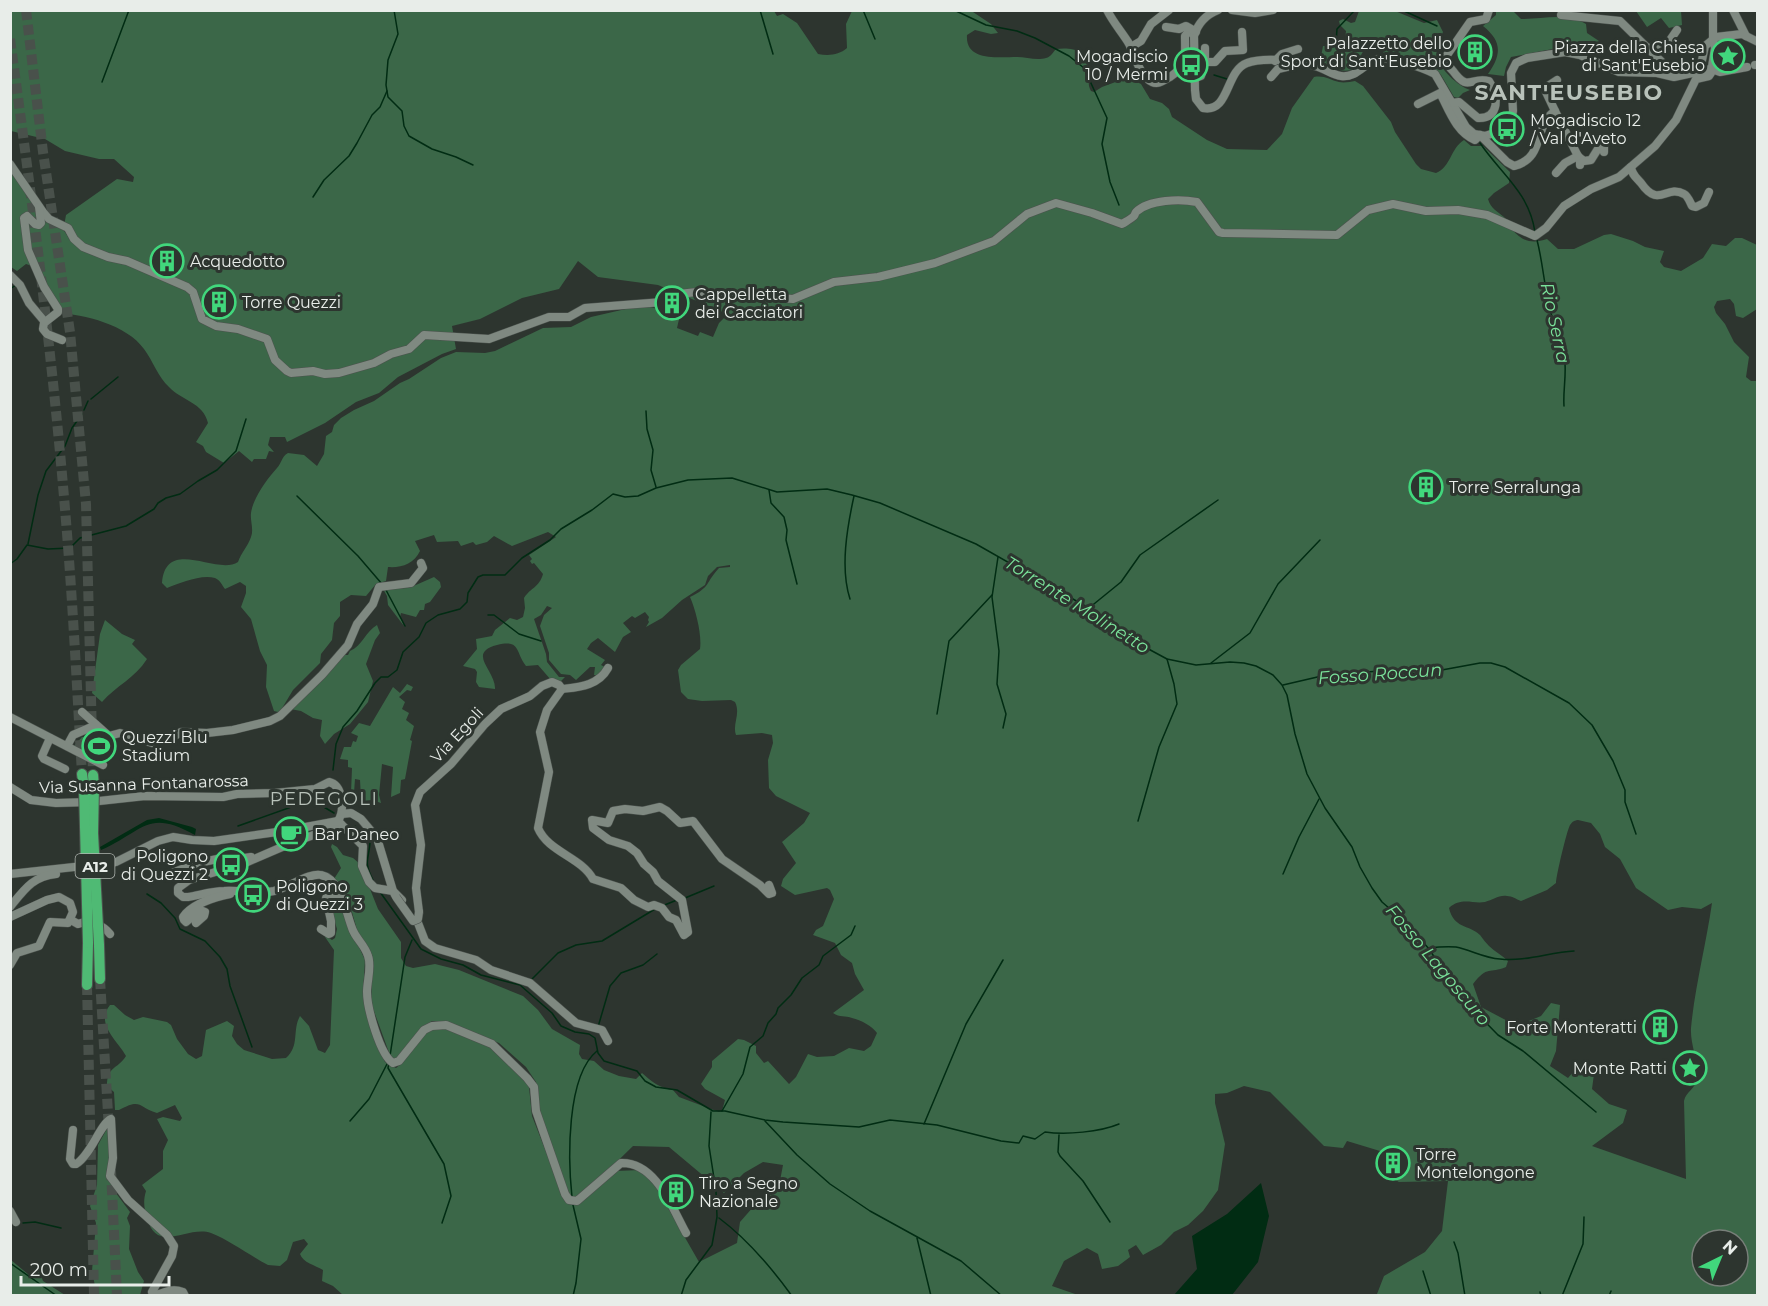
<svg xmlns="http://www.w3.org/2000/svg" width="1768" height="1306" viewBox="0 0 1768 1306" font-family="Montserrat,sans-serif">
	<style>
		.green { fill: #3b6748; fill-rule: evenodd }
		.water { fill: #012c13 }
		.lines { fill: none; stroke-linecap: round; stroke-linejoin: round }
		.stream { stroke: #012c13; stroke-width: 1.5 }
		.highway-tunnel { stroke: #49514b; stroke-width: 10; stroke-dasharray: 10 5; stroke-linecap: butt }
		.minor-casing { stroke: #4c534e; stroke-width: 9 }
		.highway-casing { stroke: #4c534e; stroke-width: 12 }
		.minor { stroke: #7f8981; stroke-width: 8 }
		.highway { stroke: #4fba74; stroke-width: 10 }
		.minor-bridge-casing { stroke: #4c534e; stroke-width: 9; stroke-linecap: butt }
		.highway-bridge-casing { stroke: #4c534e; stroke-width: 12; stroke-linecap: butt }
		.minor-bridge { stroke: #7f8981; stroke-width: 8 }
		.highway-bridge { stroke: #4fba74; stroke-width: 10 }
		.labels { text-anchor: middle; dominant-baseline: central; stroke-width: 6; stroke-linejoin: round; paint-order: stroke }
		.shield { fill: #2d352f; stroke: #b0b6b1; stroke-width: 1.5 }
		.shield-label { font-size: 15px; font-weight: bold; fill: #e8ede9 }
		.poi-label { font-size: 16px; fill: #e8ede9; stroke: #2d352f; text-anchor: start }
		.street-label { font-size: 16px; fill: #e8ede9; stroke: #2d352f }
		.water-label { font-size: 18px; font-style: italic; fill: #7ae29a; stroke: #2d352f }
		.neighbourhood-label { font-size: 18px; letter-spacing: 1.5px; fill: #b8c2ba; stroke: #2d352f }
		.district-label { font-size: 22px; font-weight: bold; letter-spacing: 1.5px; fill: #b8c2ba; stroke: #2d352f }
	</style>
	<rect width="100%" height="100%" fill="#2d352f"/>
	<!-- green -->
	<g class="green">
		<path d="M 883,10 L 970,10 L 991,24 L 998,33 L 991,34 L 975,30 L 967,35 C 965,62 1000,57 1017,57 C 1026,57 1037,61 1046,58 C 1051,57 1053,52 1056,49 C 1071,47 1089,50 1090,68 C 1091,77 1086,82 1091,91 L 1094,92 L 1102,87 L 1121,80 L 1133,80 L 1141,84 L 1150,99 L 1162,103 L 1169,109 L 1172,117 L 1207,140 L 1227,149 L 1267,150 L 1282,134 L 1292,108 L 1314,77 C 1324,75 1330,80 1339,82 C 1344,83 1350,82 1355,81 L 1363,86 L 1391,122 L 1395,132 L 1416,164 L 1421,169 L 1436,173 C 1451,167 1450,149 1464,140 L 1471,146 L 1483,146 L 1510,172 L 1509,183 L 1494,193 L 1488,199 C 1491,209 1497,211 1504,217 C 1508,221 1509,225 1512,229 C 1522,242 1533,244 1547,239 L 1558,249 L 1574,249 L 1604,235 L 1611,234 L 1633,241 L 1645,247 L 1664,251 L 1660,262 L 1664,267 L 1681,271 L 1703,258 L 1712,244 L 1726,246 L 1735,238 L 1742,238 L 1757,245 L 1757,309 L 1743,318 L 1736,316 L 1734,304 L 1730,299 L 1717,301 L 1714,307 L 1716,313 L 1725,324 L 1734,342 L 1749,357 L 1746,377 L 1751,381 L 1758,381 L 1757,1295 L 1368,1295 L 1377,1294 L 1384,1276 L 1425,1252 L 1442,1231 L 1448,1181 L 1399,1182 L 1390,1177 L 1378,1160 L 1380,1151 L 1347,1141 L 1343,1148 L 1324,1146 L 1270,1092 L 1244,1086 L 1227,1093 L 1215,1094 L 1215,1103 L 1225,1144 L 1218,1190 L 1203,1211 L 1188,1225 L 1174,1232 L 1161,1245 L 1143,1255 L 1136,1245 L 1128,1250 L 1130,1257 L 1118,1266 L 1102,1269 L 1098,1254 L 1087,1248 L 1064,1261 L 1052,1286 L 1078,1295 L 343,1295 L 333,1286 L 322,1281 L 323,1270 C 315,1265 303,1263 300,1254 L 308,1244 L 304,1239 L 293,1242 L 287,1260 L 280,1266 L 268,1265 C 249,1255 231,1241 211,1233 C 187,1225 157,1255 147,1218 C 144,1208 143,1201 146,1191 L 142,1185 L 163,1169 L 163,1151 L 168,1140 L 157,1119 L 163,1117 L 180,1121 L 182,1118 L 175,1105 L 157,1113 C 137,1107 142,1098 119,1110 L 115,1110 L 114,1092 L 107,1086 C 107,1066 117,1070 126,1056 C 117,1040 95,1024 110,1005 L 114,1005 L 125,1015 L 134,1020 L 143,1017 L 167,1022 L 171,1025 L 177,1039 L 188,1054 L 196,1059 L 202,1056 L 206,1030 L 227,1021 L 234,1026 L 232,1036 L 237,1044 L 244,1050 L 272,1059 L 286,1058 C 300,1046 292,1030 300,1016 L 309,1026 L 318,1050 L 325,1053 L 330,1045 L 334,950 L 325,937 L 326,936 L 332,940 L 335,938 L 337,929 L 332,913 L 334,910 L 344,909 L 350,934 L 359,947 L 365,960 L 363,994 L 367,1015 L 385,1062 L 396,1068 L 402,1063 L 425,1033 L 433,1029 L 446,1029 L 485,1043 L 497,1053 L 526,1082 L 529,1087 L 532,1116 L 563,1195 L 576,1203 L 615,1171 L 641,1170 L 656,1187 L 699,1262 L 737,1243 L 740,1222 L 761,1198 L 779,1186 L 783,1165 L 763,1162 L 744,1173 L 724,1193 L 669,1147 L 633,1146 L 582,1196 L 574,1198 L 569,1196 L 539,1113 L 536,1082 L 526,1067 L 499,1043 L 442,1021 L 432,1021 L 421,1028 L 395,1060 L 391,1058 L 371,1003 L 372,963 L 358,933 L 351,909 L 334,879 L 341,868 L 331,847 L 332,844 L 337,847 L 343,855 L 353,858 L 360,864 L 378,909 L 401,942 L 401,958 L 406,966 L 413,968 L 435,964 L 459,970 L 523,996 L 538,1010 L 552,1029 L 580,1045 L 579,1054 L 582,1059 L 594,1061 L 604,1070 L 619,1076 L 636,1079 L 642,1073 C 651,1081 661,1089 673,1090 L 679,1097 L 719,1112 L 722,1111 L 725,1100 L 705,1089 L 701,1084 L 712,1067 L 712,1061 L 738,1039 L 744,1040 L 756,1046 L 756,1053 L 764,1063 L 768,1061 L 789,1084 L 796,1077 L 808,1054 L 817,1057 L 834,1056 L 849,1048 L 864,1051 L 871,1046 L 877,1033 C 872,1026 861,1020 852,1018 C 845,1015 840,1018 833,1013 L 864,990 L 855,974 L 852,963 L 841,955 L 835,943 L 813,935 L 816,930 L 823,926 L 834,899 L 830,890 L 827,888 L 795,895 L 781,886 L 783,879 L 796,863 L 782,842 L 804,823 L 810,813 L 776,796 L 769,788 L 768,760 L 773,743 L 772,735 L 762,733 L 736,735 C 732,724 741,714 735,702 L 731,700 L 702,701 L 688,699 L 681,692 L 678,670 L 681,665 L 700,649 C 702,635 696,611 690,597 C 711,587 705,583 719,568 L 730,567 L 730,565 L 717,567 L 708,576 L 705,585 L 682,600 L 662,618 L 646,627 L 649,622 L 648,620 L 649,617 L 645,612 L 635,618 L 632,616 L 623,623 L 631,632 L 623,637 L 615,652 L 598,638 L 591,643 L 587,649 L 605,660 L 601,665 L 605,667 L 596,680 L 597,675 L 594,675 L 595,667 L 590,667 L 576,680 L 570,675 L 561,674 L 549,660 L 549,653 L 540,626 L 544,615 L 552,608 L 547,606 L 541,615 L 534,619 L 546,654 L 547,662 L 559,677 L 565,677 L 560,682 L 551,680 L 538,665 L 526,666 C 515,652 521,639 497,645 C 466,653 496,671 495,689 L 479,687 L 476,682 L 477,672 L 475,669 L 463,666 L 477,649 L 476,639 L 492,636 L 495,630 L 510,618 L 517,620 L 523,617 L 525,608 L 524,598 C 531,587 539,588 543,574 L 534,563 L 532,564 L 530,561 L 532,559 L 529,555 L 556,537 L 548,532 L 512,546 L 494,536 L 487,542 L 476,545 L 473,542 L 461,546 L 458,541 L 437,542 L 434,535 L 415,541 L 420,551 C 414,564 401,568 388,567 L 386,581 L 376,584 L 366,596 L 351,595 L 340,602 L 340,616 L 334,623 L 332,640 L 321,654 L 320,663 L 293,690 L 281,710 L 278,712 L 274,711 L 266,687 L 267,665 L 260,651 L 251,619 L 241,607 L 246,593 L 246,586 L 240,582 L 225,589 C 222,585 220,580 215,578 C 201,574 180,583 167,588 L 162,583 C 166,536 217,576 238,562 C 241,553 248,546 251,537 C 254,529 250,521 251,513 C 253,498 267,479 277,468 C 282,463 281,457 288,453 L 304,455 L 317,466 L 324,454 L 326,436 L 332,432 L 334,425 L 341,418 L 354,410 L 374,401 L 400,383 L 409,379 L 441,358 L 456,352 L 485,353 L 495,351 L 543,328 L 571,327 L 591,317 L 630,308 L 650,307 L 680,315 L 677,328 L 698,336 L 700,332 L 713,337 L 719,323 L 726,316 L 721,311 L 658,285 L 598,277 L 578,261 L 559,289 L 522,298 L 480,319 L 452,326 L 456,349 L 442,354 L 398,377 L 379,393 L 356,402 L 325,423 L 287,442 L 285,437 L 270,437 L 268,445 L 274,452 L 269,451 L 266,459 L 254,459 L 252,462 L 239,451 L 224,463 L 206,452 L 203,446 L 196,442 L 208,423 C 203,402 182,401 169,387 C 158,377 153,361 144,349 C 127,325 84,314 57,313 L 32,266 L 26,264 L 17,271 L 11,267 L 10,166 L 24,189 L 63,229 L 70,240 L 85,252 L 64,226 L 66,215 L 117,179 L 133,182 L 134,177 L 114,159 L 99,159 L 65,151 L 45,139 L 11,131 L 11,11 L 774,11 L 777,16 L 783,14 L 797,23 L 818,54 C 829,56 839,55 847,48 L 846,24 L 852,11 ZM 1578,820 L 1591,823 L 1600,834 L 1605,847 L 1620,859 L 1636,888 L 1668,910 L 1682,907 L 1701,909 L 1712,903 C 1706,945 1695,986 1691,1028 C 1690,1045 1699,1061 1697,1078 C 1696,1089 1686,1091 1684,1101 L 1686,1179 L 1592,1146 L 1623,1123 L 1627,1110 L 1609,1104 L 1592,1089 L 1594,1074 L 1580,1064 L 1568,1078 L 1550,1066 L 1556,1051 L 1560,1005 L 1551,1003 L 1541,1016 L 1517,1026 L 1481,1007 L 1473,984 C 1488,965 1489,974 1506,967 L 1508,961 C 1502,955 1495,952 1489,946 C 1486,943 1483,939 1480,935 C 1468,924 1454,929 1449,908 C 1461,897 1472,904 1485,902 C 1493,900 1498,895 1507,896 C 1512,896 1516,899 1521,901 L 1547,890 L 1556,883 C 1556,876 1567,830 1570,825 C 1573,821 1573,821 1578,820 ZM 1702,1240 L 1738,1240 L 1738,1276 L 1702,1276 Z"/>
		<path d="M 1359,11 L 1395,11 L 1424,23 L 1437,20 L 1443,32 C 1440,39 1435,48 1437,55 C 1439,69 1458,86 1470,90 L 1463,93 L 1458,98 L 1454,97 L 1441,75 L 1436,70 L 1394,56 L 1386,55 L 1375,44 C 1363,48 1359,54 1360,67 C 1343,75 1337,69 1320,62 L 1323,46 L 1341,46 L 1345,39 L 1346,31 L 1340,25 L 1339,21 L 1343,19 L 1351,23 L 1355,22 Z"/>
		<path d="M 1496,11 L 1513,11 L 1521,19 C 1542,19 1568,12 1586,24 L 1587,33 L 1599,41 L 1599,46 L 1583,43 L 1576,48 L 1558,48 L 1511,57 L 1506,67 L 1504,76 L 1488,74 C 1501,55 1503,42 1483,26 L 1496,15 Z"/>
		<polygon points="1636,11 1681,11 1682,25 1669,28 1661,18 1647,27"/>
		<polygon points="434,577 440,582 441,587 430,602 425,604 424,610 420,610 416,617 401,613 400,617 404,626 388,605 387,596 383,589 409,588"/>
		<path d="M 105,620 L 122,634 L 135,640 L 132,644 L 147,659 C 135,678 116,686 102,702 L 92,693 L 100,634 Z"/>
		<path d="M 377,625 L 380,633 L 375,640 L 366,664 L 373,681 L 368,702 L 350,724 L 334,734 L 325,744 L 320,736 L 322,720 L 313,718 L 301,711 L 290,709 L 344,655 L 348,655 L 350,651 C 362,646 366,631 377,625 Z"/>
		<polygon points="407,684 413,687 411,691 407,690 399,697 405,702 402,709 409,713 406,720 414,726 410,740 412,741 405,779 401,780 400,793 391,797 393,767 382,764 379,795 381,803 372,800 364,801 364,798 361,798 360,780 355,779 354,793 351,793 352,768 348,767 348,760 340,759 344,747 351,747 353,741 356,742 358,736 351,733 359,723 370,726 393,687 400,693"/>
		<polygon points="91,731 107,741 103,750 109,753 107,758 105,756 99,758 74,746 82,737 86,737 86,740"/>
		<polygon points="109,1125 110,1160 107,1174 113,1189 130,1212 127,1218 130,1226 129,1249 138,1272 144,1281 140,1295 97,1296 92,1271 96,1223 90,1206 97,1185 98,1145"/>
		<polygon points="11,1260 29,1275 37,1270 40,1273 43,1281 65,1295 11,1295"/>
	</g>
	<!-- water -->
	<g class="water">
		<path d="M 159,818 L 192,827 L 196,829 L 195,835 C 147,808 144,831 101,850 L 100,847 L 147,820 Z"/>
		<polygon points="1261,1183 1269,1216 1258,1262 1232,1295 1174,1295 1197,1269 1192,1236 1227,1214"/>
	</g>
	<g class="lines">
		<!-- stream -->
		<g class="stream">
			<polyline points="394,10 398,34 388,60 386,85 388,97 402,111 404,126 409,136 432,149 456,157 473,165"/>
			<polyline points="760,10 773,54"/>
			<polyline points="863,10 875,39"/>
			<polyline points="954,10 986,25 1017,31 1035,38 1069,56 1084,68 1107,118 1102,144 1110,182 1119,205"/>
			<polyline points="1402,10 1437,26"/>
			<polyline points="1341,67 1336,43 1337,29 1355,10"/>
			<polyline points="1214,75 1227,79"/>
			<polyline points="102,82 129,10"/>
			<path d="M 1480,143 C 1501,174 1529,192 1535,232"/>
			<polyline points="313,197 324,180 349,156 357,143 372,115 380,107 387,91"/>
			<path d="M 1537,240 C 1543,263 1544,286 1550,309 C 1554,328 1563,345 1565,364 C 1566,378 1563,392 1564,406"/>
			<polyline points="10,289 16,285"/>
			<polyline points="91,399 118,377"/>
			<polyline points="84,410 88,401"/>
			<polyline points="646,411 647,429 653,450 651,470 656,487"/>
			<polyline points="769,490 771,503 784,517 787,530 786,540 797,584"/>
			<polyline points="297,496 358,556 382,584"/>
			<polyline points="28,544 38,495 46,471 65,446 72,428 82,414"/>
			<polyline points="998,557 992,597 999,651 997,684 1006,714 1003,728"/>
			<polyline points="10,564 17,559 27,545 48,549 70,548 80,538 126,526 154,509 158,503 166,498 180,494 198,481 217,470 236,451 246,419"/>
			<polyline points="386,590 405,626"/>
			<path d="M 850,599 C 840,568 847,528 854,496"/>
			<polyline points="1089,608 1121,582 1140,555 1218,500"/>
			<polyline points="488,615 494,615 519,634 541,641"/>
			<polyline points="1211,663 1250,633 1278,584 1320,540"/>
			<polyline points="1283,685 1326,675 1380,671 1420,674 1480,663 1491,663 1505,667 1569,703 1592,725 1613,761 1625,790 1625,802 1636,834"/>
			<polyline points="937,714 949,641 992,595"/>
			<polyline points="333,770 336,744 343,727 357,711 375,683 381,677 388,677 397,670 403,652 419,637 426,623 438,615 460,609 467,602 468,593 478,577 483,575 505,575 522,558 550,540 561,529 592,510 613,494 625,497 638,496 656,488 688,480 732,478 777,492 827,489 852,495 880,503 976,544 1087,607 1117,632 1167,659 1196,665 1230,662 1244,663 1256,666 1273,675 1282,685 1287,695 1295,734 1307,774 1325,808 1352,847 1360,867 1372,888 1382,902 1404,921 1430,950 1453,989 1498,1035 1523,1051 1596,1112"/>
			<polyline points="312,800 334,813"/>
			<polyline points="1138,821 1159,747 1177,704 1174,684 1167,659"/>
			<polyline points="238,826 311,800 324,791"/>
			<path d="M 355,826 L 370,842 C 369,860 363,861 373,880"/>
			<polyline points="1283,874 1299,837 1319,799"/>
			<path d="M 380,892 L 421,949 L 441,959 L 463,965 L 481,975 L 520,985 L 552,1013 L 561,1026 L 575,1032 L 589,1034 L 595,1038 L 598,1053 L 604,1061 L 637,1071 L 645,1081 L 656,1087 L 677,1090 L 713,1111 L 725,1111 L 765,1120 L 783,1122 L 859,1127 L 890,1120 L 937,1125 L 1001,1141 L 1019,1143 L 1023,1136 L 1035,1139 L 1045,1132 C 1066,1135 1100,1132 1119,1124"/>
			<polyline points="147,894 161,903 175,918 180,929 205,941 220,957 227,969 230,986 252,1047"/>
			<polyline points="685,898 714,886"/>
			<polyline points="662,906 677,900"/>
			<path d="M 1428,948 C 1437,947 1447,946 1456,947 C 1471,950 1484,958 1500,959 C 1525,962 1550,952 1574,951"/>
			<polyline points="532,979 558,953 576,945 602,941 655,909"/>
			<polyline points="598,1027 610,986 621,973 643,965 657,954"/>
			<polyline points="390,1056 405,957 412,940"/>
			<polyline points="389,1063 388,1068 444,1164 451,1196 442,1223"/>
			<polyline points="722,1111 743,1074 750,1047 763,1036 768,1023 776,1014 778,1008 791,995 802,978 819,965 823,956 851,935 855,926"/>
			<polyline points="350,1121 369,1099 387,1064"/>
			<polyline points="765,1121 797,1155 830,1184 870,1211 961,1261 1002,1296"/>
			<polyline points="924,1124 966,1024 1003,960"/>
			<polyline points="1059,1135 1058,1152 1060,1156 1083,1181 1110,1222"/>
			<path d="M 572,1197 C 568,1160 566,1076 597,1051"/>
			<path d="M 719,1218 C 747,1239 771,1267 792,1296"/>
			<polyline points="23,1223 35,1222 61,1228"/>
			<polyline points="917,1238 931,1296"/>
			<polyline points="1454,1242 1458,1253 1465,1296"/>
			<polyline points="10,1263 57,1296"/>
			<polyline points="1423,1271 1431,1296"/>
			<polyline points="1540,1292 1541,1296"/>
			<polyline points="573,1296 576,1283 581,1239 573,1205"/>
			<polyline points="681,1296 686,1280 712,1245 717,1217 716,1191 709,1146 711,1112"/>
			<polyline points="1562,1296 1583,1244 1584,1217"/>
			<polyline points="1609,1296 1611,1291"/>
		</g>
		<!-- highway-tunnel -->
		<g class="highway-tunnel">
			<polyline points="26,10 43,152 70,332 86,504 93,775"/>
			<path d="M 10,39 C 32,199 53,360 66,521 C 73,605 77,689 82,774"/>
			<polyline points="100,979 109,1130"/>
			<polyline points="87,985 94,1296"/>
			<polyline points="111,1170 117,1296"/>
		</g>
		<!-- minor casing -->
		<g class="minor-casing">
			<g id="minor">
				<path d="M 1107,10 C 1113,22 1121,31 1128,42 C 1135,53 1138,75 1152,82 C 1159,85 1164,80 1170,77 C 1188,65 1185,55 1185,36 L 1190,30 L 1196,32"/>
				<path d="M 1218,10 C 1205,15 1198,23 1194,36 L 1195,90 L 1196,99 L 1203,108 C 1230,113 1225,71 1247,63 C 1262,57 1300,60 1315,66 C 1324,68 1332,75 1341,76 C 1357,78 1364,63 1378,59 C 1389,56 1424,68 1435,74 L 1466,127 L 1474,134 L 1485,136 L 1500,131 L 1511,120 L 1513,111 L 1511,73 L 1516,63 L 1527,58 L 1565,52 L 1580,55 L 1619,72 L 1657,73 L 1674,77 L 1711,69 L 1720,72 L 1747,67"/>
				<polyline points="1232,10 1255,13 1273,10"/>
				<polyline points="1733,10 1746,36"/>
				<polyline points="1561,15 1620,21 1665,65 1678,69 1701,65"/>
				<polyline points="1166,27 1179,29 1186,26 1193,30"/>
				<polyline points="1131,47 1141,41 1151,24 1169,10"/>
				<polyline points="1649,49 1655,45 1668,43 1677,30"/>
				<polyline points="1275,61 1282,54 1298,49"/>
				<polyline points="1205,62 1205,48"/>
				<polyline points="1755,65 1758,65"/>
				<polyline points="1702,67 1701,65 1705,46 1716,37 1742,34 1758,42"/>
				<polyline points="1271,77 1278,69 1295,65"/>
				<polyline points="1195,78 1201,76 1205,62 1215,62 1225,51 1243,50 1242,32"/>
				<path d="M 1452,103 L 1459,102 L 1478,118 C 1500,119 1499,95 1489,81 C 1470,76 1469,93 1453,71 C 1449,67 1447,64 1445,58 L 1470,22 L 1486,19 L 1489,10"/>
				<path d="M 1418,104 L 1440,93 C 1449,110 1456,132 1475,140 L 1480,135 L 1507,162 L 1514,166 C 1546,158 1533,125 1555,111 L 1580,160 L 1580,165"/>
				<polyline points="1555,111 1546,92 1548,86 1557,80"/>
				<polyline points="1579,157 1584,161 1591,160 1601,144 1604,146 1604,152"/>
				<path d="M 10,164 L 43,212 L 49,219 L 68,228 L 74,239 L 83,247 L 108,257 L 127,261 L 187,287 L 193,292 L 202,319 L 216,326 L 238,329 L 267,339 L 275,360 L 287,371 L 291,373 L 313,371 L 325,374 L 339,373 L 374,363 L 391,354 L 409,349 L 424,335 L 489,339 L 549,317 L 569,317 L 585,308 L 663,302 L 678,294 L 697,292 L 793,299 L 834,282 L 878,277 L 935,263 L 994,241 L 1027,214 L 1056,203 L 1092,213 L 1122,224 C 1125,222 1131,219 1134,216 C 1135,215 1135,213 1136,212 C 1149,199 1181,199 1197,202 L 1219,232 L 1223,233 L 1337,235 L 1368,210 L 1393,204 L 1426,211 L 1458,210 L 1487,215 L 1535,236 L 1546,228 L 1564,206 L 1591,189 L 1619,177 L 1655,146 L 1676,120 L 1696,79 L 1709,76 L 1711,73 L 1715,48 L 1713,39 L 1713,10"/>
				<path d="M 1631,167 C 1632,175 1636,177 1641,183 C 1659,209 1666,184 1684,194 C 1688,196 1690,202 1692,206 L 1696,207 L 1704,203 L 1709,192"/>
				<polyline points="1556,173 1565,163 1578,156"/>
				<polyline points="39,207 41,223 39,225 35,224 27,216 24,218 28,250 44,287 58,309 58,312 44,323 43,329 47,334 62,340"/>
				<polyline points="10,275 20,285 29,303 45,322"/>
				<path d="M 562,689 C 579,687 598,686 608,668"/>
				<polyline points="82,712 109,736 120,733 152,743 173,737 181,732 207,733 233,730 270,721 280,716 322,675 348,645 357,624 373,604 379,587 411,583 423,568 421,563"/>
				<polyline points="10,717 103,765"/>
				<polyline points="50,738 42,756 44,759 65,769"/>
				<polyline points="67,746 73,735 96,725"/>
				<path d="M 10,787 L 31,800 L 56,803 L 90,802 L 145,796 L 223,797 L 237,794 L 275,793 L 315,789 L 329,782 C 343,785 345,810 338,821 L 341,824 L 338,826 L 289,844 L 245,863 L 189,880 L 178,888 L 178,893 L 183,897 L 188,897 C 200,895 212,891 224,891 C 241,890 258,894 274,891 C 288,888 310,872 321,875 C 341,879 346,913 352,928 C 355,938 365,945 368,956 C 372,966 367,981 367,992 C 367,1008 380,1055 393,1063 L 399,1061 L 424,1030 L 432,1026 L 446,1025 L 492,1044 L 527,1078 L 534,1087 L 536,1111 L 565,1194 L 569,1200 L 577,1201 L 621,1163 C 656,1162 672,1208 686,1233"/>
				<polyline points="342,814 351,813 361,819 377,838 393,891 402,900"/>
				<polyline points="341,824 363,846 362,866 369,882 375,888 393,891 395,895"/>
				<polyline points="10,874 74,867 101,866 116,862 158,841 173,837 192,840 214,841 284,831 338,821"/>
				<polyline points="169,874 198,863 227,857 238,859 251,857"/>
				<path d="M 10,907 C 24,890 33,876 56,874"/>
				<path d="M 419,912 L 416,888 L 421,845 L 415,805 L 420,792 L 451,764 L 485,724 L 501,709 L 530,696 L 542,686 L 552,682 L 559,685 L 562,689 L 547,710 L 540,732 L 549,772 L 538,828 C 548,852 581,857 593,879 L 621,888 L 634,900 L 648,907 L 654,905 L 662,908 L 669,917 L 676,920 L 684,935 L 688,932 L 682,900 L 658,881 L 653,872 L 644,864 L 637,853 L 628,846 L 609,840 L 593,828 L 592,820 L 608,823 L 613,811 L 625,809 L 643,811 L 660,807 L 667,811 L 680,823 L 693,821 L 722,859 L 760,885 L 769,894 L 772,893 L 769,885"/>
				<polyline points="10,917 47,900 59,897 70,903 73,912 68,923 50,922 39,946 17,953 10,965"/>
				<path d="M 71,920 L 78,924 C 89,919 103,925 110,934"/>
				<path d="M 196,923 L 204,916 L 205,912 L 200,910 L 186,922 L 184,920 L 183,917 C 192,904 215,897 230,894"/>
				<polyline points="418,923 425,941 435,948 476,960 491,970 530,983 576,1023 602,1030 608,1041"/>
				<polyline points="321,929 329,934 331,933 331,921 326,898 328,895 330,896 338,905 340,903 337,897"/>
				<path d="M 73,1130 L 70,1159 L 73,1164 L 76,1164 C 91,1155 100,1124 111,1119 L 113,1158 L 110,1176 L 128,1200 L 167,1235 L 174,1246 L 172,1256 L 152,1292 L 156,1295 C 166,1292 172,1288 183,1292 L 185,1296"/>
				<polyline points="10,1211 16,1222"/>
			</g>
		</g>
		<!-- highway casing -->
		<g class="highway-casing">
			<g id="highway">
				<polyline points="82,774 84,788"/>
				<polyline points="93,775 94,787"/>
				<polyline points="99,945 100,979"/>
				<polyline points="87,985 88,943"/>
			</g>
		</g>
		<!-- minor -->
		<use href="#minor" class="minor"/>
		<!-- highway -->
		<use href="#highway" class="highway"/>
		<!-- minor-bridge casing -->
		<g class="minor-bridge-casing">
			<polyline id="minor-bridge" points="396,897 413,921 418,919 419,912"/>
		</g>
		<!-- highway-bridge casing -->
		<g class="highway-bridge-casing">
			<g id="highway-bridge">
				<polyline points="94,787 93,833 99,945"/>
				<polyline points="84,788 88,943"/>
			</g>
		</g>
		<!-- minor-bridge -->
		<use href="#minor-bridge" class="minor-bridge"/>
		<!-- highway-bridge -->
		<use href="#highway-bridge" class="highway-bridge"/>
	</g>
	<!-- icons -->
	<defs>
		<g id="building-ring" transform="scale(1.725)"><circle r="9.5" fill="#2d352f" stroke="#41d77c" stroke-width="1.5"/><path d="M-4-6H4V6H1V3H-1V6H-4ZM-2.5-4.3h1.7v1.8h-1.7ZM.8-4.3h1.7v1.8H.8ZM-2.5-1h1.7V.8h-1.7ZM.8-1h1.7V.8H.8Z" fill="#41d77c"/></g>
		<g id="sight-ring" transform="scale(1.725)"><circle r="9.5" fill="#2d352f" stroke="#41d77c" stroke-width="1.5"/><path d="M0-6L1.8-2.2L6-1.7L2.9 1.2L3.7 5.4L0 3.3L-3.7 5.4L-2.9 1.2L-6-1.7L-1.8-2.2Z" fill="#41d77c"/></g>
		<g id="bus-ring" transform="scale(1.725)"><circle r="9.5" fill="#2d352f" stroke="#41d77c" stroke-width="1.5"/><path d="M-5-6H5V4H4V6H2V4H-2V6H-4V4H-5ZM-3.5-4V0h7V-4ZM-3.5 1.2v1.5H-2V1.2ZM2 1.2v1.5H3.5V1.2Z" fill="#41d77c"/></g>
		<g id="stadium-ring" transform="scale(1.725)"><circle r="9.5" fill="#2d352f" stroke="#41d77c" stroke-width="1.5"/><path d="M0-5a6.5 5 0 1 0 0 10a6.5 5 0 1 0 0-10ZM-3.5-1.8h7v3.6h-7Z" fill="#41d77c"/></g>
		<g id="cafe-ring" transform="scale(1.725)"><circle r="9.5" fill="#2d352f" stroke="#41d77c" stroke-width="1.5"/><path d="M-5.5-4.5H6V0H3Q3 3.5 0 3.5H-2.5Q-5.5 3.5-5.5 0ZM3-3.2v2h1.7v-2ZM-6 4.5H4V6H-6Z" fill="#41d77c"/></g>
	</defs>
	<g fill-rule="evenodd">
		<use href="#building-ring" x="1475" y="52"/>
		<use href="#sight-ring" x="1728" y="56"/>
		<use href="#bus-ring" x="1191" y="65"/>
		<use href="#bus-ring" x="1507" y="129"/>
		<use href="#building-ring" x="167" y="261"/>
		<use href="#building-ring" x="219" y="302"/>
		<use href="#building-ring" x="672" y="303"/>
		<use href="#building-ring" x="1426" y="487"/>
		<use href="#stadium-ring" x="99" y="746"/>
		<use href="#cafe-ring" x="291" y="834"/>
		<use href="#bus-ring" x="231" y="865"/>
		<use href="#bus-ring" x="253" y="895"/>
		<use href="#building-ring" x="1660" y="1027"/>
		<use href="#sight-ring" x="1690" y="1068"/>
		<use href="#building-ring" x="1393" y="1163"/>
		<use href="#building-ring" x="676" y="1192"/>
	</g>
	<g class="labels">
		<!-- shield labels -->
		<rect class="shield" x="75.5" y="854" width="39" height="24" rx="4.5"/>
		<g class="shield-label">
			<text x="95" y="866">A12</text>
		</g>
		<!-- poi labels -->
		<g class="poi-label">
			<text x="1452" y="43" text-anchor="end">Palazzetto dello<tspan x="1452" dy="18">Sport di Sant'Eusebio</tspan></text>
			<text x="1705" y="47" text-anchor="end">Piazza della Chiesa<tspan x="1705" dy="18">di Sant'Eusebio</tspan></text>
			<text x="1168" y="56" text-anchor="end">Mogadiscio<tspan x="1168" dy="18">10 / Mermi</tspan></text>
			<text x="1530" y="120">Mogadiscio 12<tspan x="1530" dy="18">/ Val d'Aveto</tspan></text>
			<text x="190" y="261">Acquedotto</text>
			<text x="695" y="294">Cappelletta<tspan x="695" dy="18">dei Cacciatori</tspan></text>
			<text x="242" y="302">Torre Quezzi</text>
			<text x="1449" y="487">Torre Serralunga</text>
			<text x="122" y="737">Quezzi Blu<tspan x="122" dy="18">Stadium</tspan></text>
			<text x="314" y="834">Bar Daneo</text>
			<text x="208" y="856" text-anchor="end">Poligono<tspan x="208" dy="18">di Quezzi 2</tspan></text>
			<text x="276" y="886">Poligono<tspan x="276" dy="18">di Quezzi 3</tspan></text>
			<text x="1637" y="1027" text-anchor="end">Forte Monteratti</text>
			<text x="1667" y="1068" text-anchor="end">Monte Ratti</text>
			<text x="1416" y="1154">Torre<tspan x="1416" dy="18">Montelongone</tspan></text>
			<text x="699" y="1183">Tiro a Segno<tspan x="699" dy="18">Nazionale</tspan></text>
		</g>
		<!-- street labels -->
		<g class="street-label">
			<text transform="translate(457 735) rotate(-47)">Via Egoli</text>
			<text transform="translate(144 784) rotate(-2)">Via Susanna Fontanarossa</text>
		</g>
		<!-- water labels -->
		<g class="water-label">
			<text transform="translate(1555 323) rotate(78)">Rio Serra</text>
			<text transform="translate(1077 605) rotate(32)">Torrente Molinetto</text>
			<text transform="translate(1380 674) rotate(-4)">Fosso Roccun</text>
			<text transform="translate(1438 965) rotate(50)">Fosso Lagoscuro</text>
		</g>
		<!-- neighbourhood labels -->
		<g class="neighbourhood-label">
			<text x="324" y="799">PEDEGOLI</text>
		</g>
		<!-- district labels -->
		<g class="district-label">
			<text x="1569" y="92">SANT'EUSEBIO</text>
		</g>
	</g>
	<!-- border -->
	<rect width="1768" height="1306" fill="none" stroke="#e8ede9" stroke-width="24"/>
	<!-- north arrow -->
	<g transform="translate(1720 1258) rotate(43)"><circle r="28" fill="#2d352f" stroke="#787f79" stroke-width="1.5"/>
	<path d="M0-4.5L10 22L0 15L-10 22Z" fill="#41d77c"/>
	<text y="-9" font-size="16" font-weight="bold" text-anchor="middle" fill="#e8ede9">N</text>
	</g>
	<!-- scale -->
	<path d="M21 1276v9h148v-9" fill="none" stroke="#e8ede9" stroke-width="3"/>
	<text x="30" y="1276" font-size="18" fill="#e8ede9" stroke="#2d352f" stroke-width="4.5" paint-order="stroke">200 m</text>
</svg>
